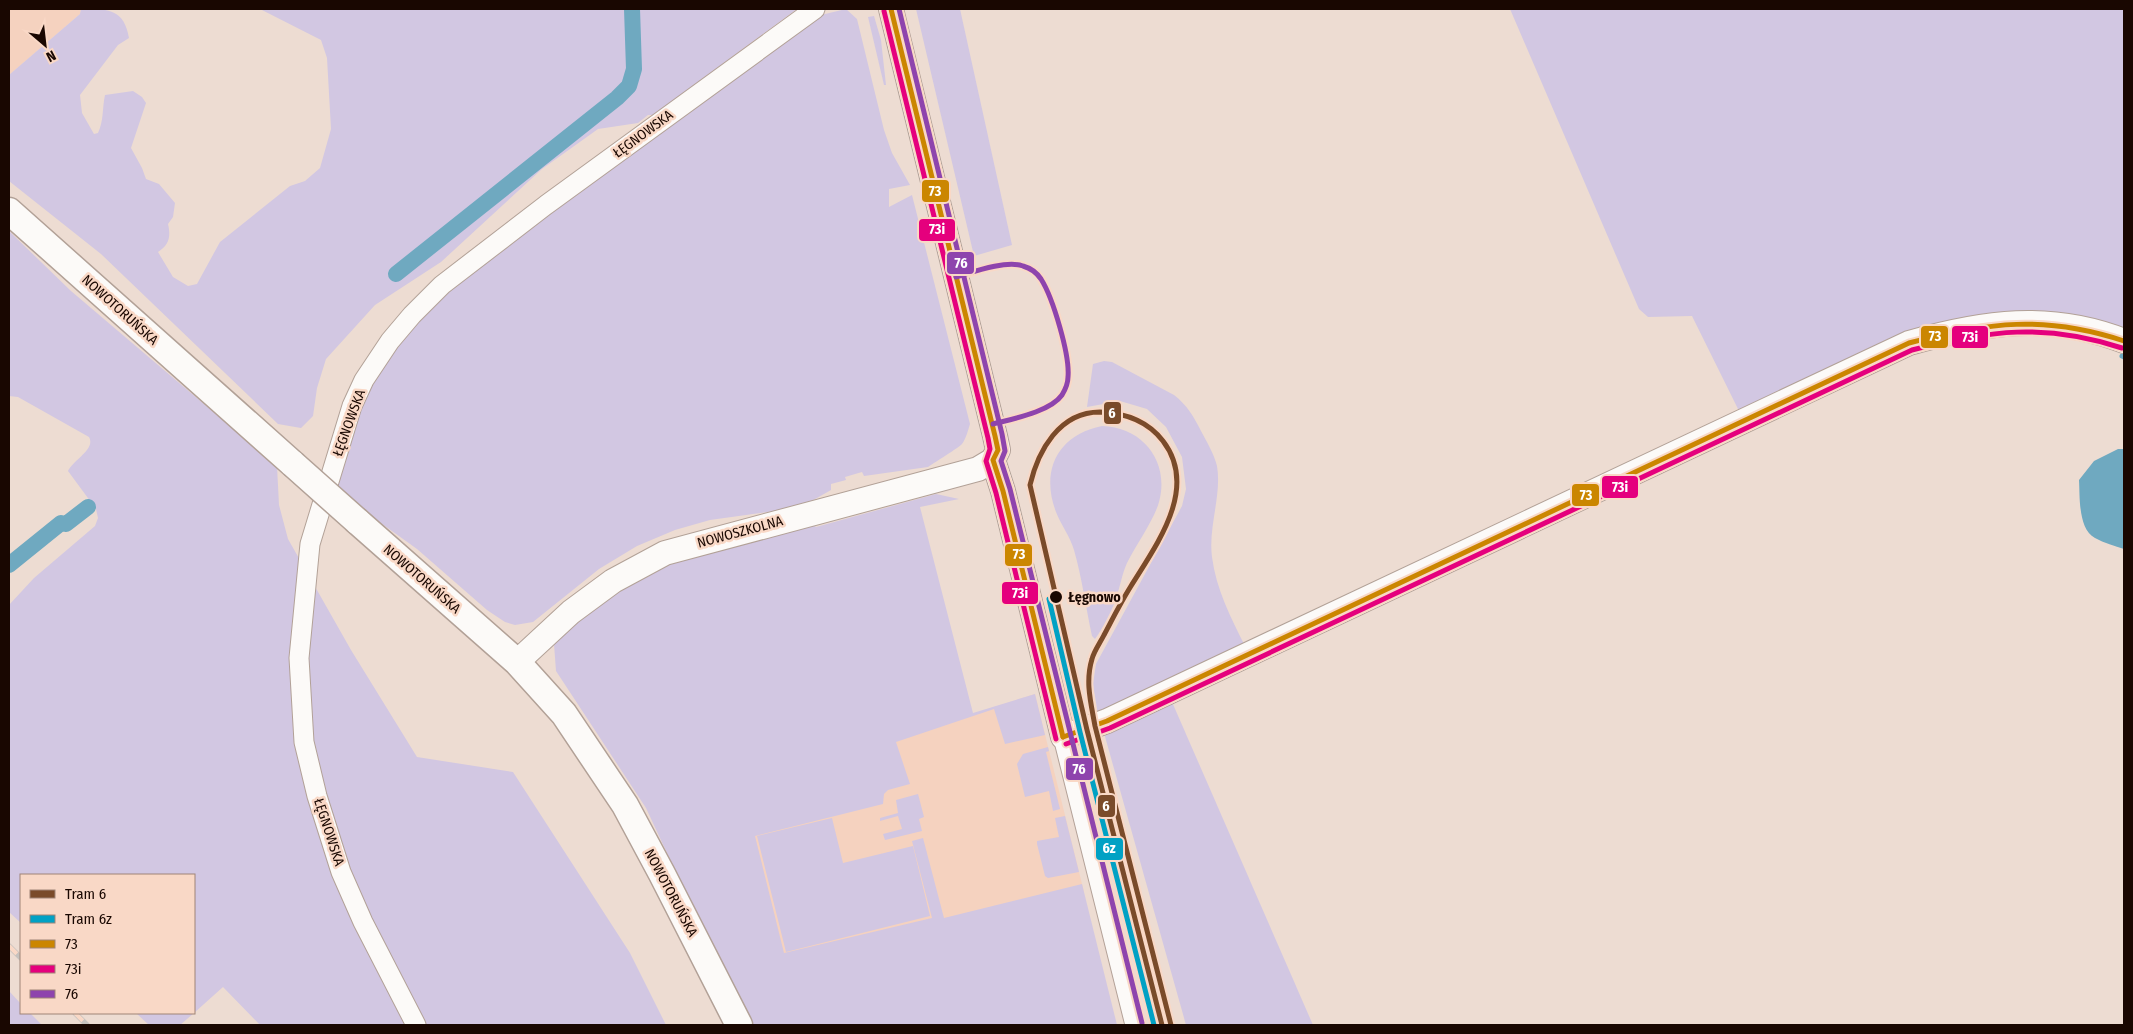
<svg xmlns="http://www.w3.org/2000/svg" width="2133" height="1034" viewBox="0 0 2133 1034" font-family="'Fira Sans Condensed',sans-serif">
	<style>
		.built { fill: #f5d2bf }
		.green { fill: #d2c7e2 }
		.water { fill: #6fa9c0 }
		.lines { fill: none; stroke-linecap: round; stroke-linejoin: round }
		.stream { stroke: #6fa9c0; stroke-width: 5 }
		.canal { stroke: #6fa9c0; stroke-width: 16 }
		.minor-casing { stroke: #b2a197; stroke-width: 21 }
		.tertiary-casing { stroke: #b2a197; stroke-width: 26 }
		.secondary-casing { stroke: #b2a197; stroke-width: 29 }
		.minor { stroke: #fcfaf8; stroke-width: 19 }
		.tertiary { stroke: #fcfaf8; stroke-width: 24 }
		.secondary { stroke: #fcfaf8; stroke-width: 26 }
		.rail-casing { stroke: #c7c2be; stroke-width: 5.5 }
		.rail { stroke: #f9d8c6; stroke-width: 4; stroke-dasharray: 11; stroke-linecap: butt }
		.secondary-bridge-casing { stroke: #b2a197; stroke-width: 29; stroke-linecap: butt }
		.secondary-bridge { stroke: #fcfaf8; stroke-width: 26 }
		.bus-1-casing { stroke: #f9d8c6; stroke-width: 9 }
		.bus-2-casing { stroke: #f9d8c6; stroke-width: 9 }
		.bus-3-casing { stroke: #f9d8c6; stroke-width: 9 }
		.bus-1 { stroke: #cb8600; stroke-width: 5 }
		.bus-2 { stroke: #e5007d; stroke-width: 5 }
		.bus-3 { stroke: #8e44ad; stroke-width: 5 }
		.tram-1-casing { stroke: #f9d8c6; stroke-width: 9 }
		.tram-2-casing { stroke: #f9d8c6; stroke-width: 9 }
		.tram-1 { stroke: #7a4b2a; stroke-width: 5 }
		.tram-2 { stroke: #01a1c4; stroke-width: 5 }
		.stop-dot { fill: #190701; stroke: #f9d8c6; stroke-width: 2 }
		.labels { text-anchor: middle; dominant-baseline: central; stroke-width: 5; stroke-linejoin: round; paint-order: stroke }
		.street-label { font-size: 14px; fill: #190701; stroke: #f9d8c6 }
		.stop-label { font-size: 14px; font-weight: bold; fill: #190701; stroke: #f9d8c6; text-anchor: start }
		.line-badge { stroke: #f9d8c6; stroke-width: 2 }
		.badge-label { font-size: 14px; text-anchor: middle; font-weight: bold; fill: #fff }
	</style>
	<rect width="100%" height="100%" fill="#eddcd2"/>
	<!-- built -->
	<g class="built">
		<polygon points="9,9 81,9 80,14 9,75"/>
		<polygon points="1035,694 1084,892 759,967 673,802 854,752"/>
	</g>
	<!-- green -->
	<g class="green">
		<path d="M 81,9 C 107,9 124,8 129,38 L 118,45 L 80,95 L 82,113 L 94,134 L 98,133 C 104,120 102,109 105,95 L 133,91 L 142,97 L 146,103 L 131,148 L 142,168 L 146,179 L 159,184 L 175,203 L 173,217 L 168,224 C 171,237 169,245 158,252 L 173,277 L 188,286 L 197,284 L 220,242 L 290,186 L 305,181 L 320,168 L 331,129 L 327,58 L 321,40 L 260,9 L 797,9 L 653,115 L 648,115 L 638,123 L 598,129 L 542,169 L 441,262 L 375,305 L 326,359 L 317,388 L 313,416 L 301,428 L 278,424 L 101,254 L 9,181 L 9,75 L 80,14 Z"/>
		<path d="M 846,9 L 857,19 L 884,130 L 892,153 L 910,185 L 889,189 L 889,207 L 912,195 L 970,424 C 968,430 966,439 962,444 C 961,446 931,465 928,467 L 864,476 L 862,472 L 845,477 L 846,480 L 831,484 L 831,490 L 808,503 L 789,509 L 710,520 L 675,530 L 637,546 L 599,569 L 533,622 L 515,625 L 505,622 L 487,610 L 417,549 L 364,511 L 334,483 L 357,414 L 378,372 L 413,325 L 467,274 L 821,15 Z"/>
		<polygon points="916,9 960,9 1012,245 974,256"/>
		<polygon points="1510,9 2124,9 2124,328 2063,313 2010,313 1739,411 1692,316 1648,317 1639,309"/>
		<polygon points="874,16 881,40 886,85 884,85 868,17"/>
		<path d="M 9,231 L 71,291 L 277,466 L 279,505 L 288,539 L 351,650 L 417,757 L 513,772 L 630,953 L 666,1025 L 260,1025 L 223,987 L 194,1013 L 194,875 L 21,875 L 21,923 L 9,912 L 9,605 L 34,578 L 95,526 L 98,518 L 96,509 L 68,471 C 73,460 96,449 89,437 L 18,397 L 9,396 Z"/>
		<path d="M 1104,361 L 1112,362 L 1174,395 C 1187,405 1194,417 1201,431 C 1207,442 1214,454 1217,466 C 1222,495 1208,527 1212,557 C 1216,589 1231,618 1245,646 L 1098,715 L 1093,684 L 1096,664 L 1182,506 L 1186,489 L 1182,457 L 1166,427 L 1147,409 L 1120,401 L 1087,407 L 1093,364 Z"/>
		<path d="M 1102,426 C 1143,427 1170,462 1159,502 C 1154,520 1136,545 1127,563 C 1122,574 1120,587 1116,599 C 1111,612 1103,628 1095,639 L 1092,636 C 1086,608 1082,578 1074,550 C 1070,536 1061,525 1056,512 C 1040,470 1058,435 1102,426 Z"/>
		<polygon points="936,494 959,499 920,507 973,713 1035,694 1045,735 1005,744 994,709 896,742 910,784 888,790 884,794 883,804 755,836 784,953 932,918 912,841 923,838 944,918 1082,884 1117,1025 753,1025 701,926 646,808 556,671 554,644 566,629 622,586 679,557 810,522 816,527"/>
		<polygon points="1172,702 1313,1025 1186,1025 1104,733"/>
		<polygon points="1048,747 1049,751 1046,752 1060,809 1053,811 1049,791 1025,797 1017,764 1023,754"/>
		<polygon points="918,794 924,817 919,819 922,831 885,840 883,834 902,829 898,816 880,821 880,818 898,813 896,800"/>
		<polygon points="1065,816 1079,872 1048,878 1045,876 1037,844 1037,841 1059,837 1055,818"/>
		<polygon points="832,818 843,863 913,846 930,916 786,952 757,836"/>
		<polygon points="9,991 21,1004 21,1013 30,1013 42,1025 9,1025"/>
		<polygon points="136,1013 194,1013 180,1025 149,1025"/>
	</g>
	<!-- water -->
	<path class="water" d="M 2118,449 L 2124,449 L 2124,549 C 2115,546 2104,543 2095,538 C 2078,529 2080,497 2079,480 L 2094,461 Z"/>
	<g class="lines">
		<!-- stream -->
		<polyline class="stream" points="2122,356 2124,357"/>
		<!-- canal -->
		<g class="canal">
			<polyline points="396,274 617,98 629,86 634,69 632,9"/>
			<polyline points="9,565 61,523 66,524 88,507"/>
		</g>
		<!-- minor casing -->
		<g class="minor-casing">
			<g id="minor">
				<polyline points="1063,737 1135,1025"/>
				<polyline points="416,1025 363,922 341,872 317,796 304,742 299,658 310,544 352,406 364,380 390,341 412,315 442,285 546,205 815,9"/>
			</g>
		</g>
		<!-- tertiary casing -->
		<g class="tertiary-casing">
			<g id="tertiary">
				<path d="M 891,9 L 995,436 L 998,450 L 993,460 L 1003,491 L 1063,737 L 1107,721 L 1909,343 C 1983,322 2050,312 2124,341"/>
				<polyline points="517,662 571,612 613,581 665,553 978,469 993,460"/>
			</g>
		</g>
		<!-- secondary casing -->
		<g class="secondary-casing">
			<g id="secondary">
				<polyline points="9,211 293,464"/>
				<polyline points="357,521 517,662 564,714 625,805 662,874 739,1025"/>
			</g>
		</g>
		<!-- minor -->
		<use href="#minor" class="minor"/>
		<!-- tertiary -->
		<use href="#tertiary" class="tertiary"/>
		<!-- secondary -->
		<use href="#secondary" class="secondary"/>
		<!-- rail casing -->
		<g class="rail-casing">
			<g id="rail">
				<polyline points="9,946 21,958"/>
				<polyline points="75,1013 87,1025"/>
			</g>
		</g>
		<!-- rail -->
		<use href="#rail" class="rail"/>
		<!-- secondary-bridge casing -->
		<g class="secondary-bridge-casing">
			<polyline id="secondary-bridge" points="293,464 357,521"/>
		</g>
		<!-- secondary-bridge -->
		<use href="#secondary-bridge" class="secondary-bridge"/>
		<!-- bus-1 casing -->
		<g class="bus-1-casing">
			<g id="bus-1">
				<polyline points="891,9 995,436 998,450 993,460 1003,491 1063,737"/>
				<path d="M 1063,737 L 1107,721 L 1909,343 C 1988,322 2045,315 2124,341"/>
			</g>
		</g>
		<!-- bus-2 casing -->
		<g class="bus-2-casing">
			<g id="bus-2">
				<polyline points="884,11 988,438 990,449 986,461 996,493 1056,739"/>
				<path d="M 1066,744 L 1110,728 L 1912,350 C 1989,330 2045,323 2122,348"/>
			</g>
		</g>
		<!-- bus-3 casing -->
		<g class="bus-3-casing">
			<g id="bus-3">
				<polyline points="899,9 1002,434 1005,451 1001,461 1010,489 1142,1023"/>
				<path d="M 956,277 C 973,272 1006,260 1023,266 C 1030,268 1037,273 1041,279 C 1053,298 1070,355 1068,377 C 1068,384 1065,390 1062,395 C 1050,412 1012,419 993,424"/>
			</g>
		</g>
		<!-- bus-1 -->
		<use href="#bus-1" class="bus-1"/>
		<!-- bus-2 -->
		<use href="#bus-2" class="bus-2"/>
		<!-- bus-3 -->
		<use href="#bus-3" class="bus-3"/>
		<!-- tram-1 casing -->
		<g class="tram-1-casing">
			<path id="tram-1" d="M 1162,1025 L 1087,730 L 1030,485 C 1038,451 1059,412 1100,412 C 1125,413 1147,420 1163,441 C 1199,488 1157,544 1131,586 C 1121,602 1113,618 1104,635 C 1100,643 1094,651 1092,659 C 1085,682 1091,703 1095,726 L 1171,1025"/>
		</g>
		<!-- tram-2 casing -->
		<g class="tram-2-casing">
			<polyline id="tram-2" points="1049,599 1080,732 1154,1025"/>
		</g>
		<!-- tram-1 -->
		<use href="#tram-1" class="tram-1"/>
		<!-- tram-2 -->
		<use href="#tram-2" class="tram-2"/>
	</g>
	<!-- markers -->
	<circle class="stop-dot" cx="1056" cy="597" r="7"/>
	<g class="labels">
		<!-- street labels -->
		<g class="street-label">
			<text transform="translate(643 134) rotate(-36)">ŁĘGNOWSKA</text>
			<text transform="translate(120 310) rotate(42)">NOWOTORUŃSKA</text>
			<text transform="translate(349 423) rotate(-70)">ŁĘGNOWSKA</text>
			<text transform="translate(740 532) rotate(-15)">NOWOSZKOLNA</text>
			<text transform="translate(422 579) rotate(41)">NOWOTORUŃSKA</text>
			<text transform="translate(329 832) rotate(72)">ŁĘGNOWSKA</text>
			<text transform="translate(671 893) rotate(62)">NOWOTORUŃSKA</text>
		</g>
		<!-- stop labels -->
		<g class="stop-label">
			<text x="1068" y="597">Łęgnowo</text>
		</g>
	</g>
	<g class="line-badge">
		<rect x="921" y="179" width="29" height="24" rx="5" fill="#cb8600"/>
		<rect x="918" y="218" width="38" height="24" rx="5" fill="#e5007d"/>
		<rect x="946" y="251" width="29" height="24" rx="5" fill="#8e44ad"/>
		<rect x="1920" y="325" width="29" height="24" rx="5" fill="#cb8600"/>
		<rect x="1951" y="325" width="38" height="24" rx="5" fill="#e5007d"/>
		<rect x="1103" y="401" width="19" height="24" rx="5" fill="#7a4b2a"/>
		<rect x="1601" y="475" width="38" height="24" rx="5" fill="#e5007d"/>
		<rect x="1571" y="483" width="29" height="24" rx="5" fill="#cb8600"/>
		<rect x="1004" y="543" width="29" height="24" rx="5" fill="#cb8600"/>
		<rect x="1001" y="581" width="38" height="24" rx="5" fill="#e5007d"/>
		<rect x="1065" y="757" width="29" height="24" rx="5" fill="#8e44ad"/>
		<rect x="1097" y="794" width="19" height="24" rx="5" fill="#7a4b2a"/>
		<rect x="1095" y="837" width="29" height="24" rx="5" fill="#01a1c4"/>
	</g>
	<g class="badge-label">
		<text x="935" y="196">73</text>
		<text x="937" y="234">73i</text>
		<text x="961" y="268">76</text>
		<text x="1935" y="341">73</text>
		<text x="1970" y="342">73i</text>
		<text x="1112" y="418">6</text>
		<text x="1620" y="492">73i</text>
		<text x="1586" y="500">73</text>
		<text x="1019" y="559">73</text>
		<text x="1020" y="598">73i</text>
		<text x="1079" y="774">76</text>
		<text x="1106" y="811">6</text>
		<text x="1109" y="853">6z</text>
	</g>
	<!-- border -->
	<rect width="2133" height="1034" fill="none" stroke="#190701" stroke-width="20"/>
	<!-- legend -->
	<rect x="20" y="874" width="175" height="140" fill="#f9d8c6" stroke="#9f8477"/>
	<rect x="30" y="890" width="25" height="8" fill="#7a4b2a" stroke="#9f8477"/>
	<text x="65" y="899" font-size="15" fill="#190701">Tram 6</text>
	<rect x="30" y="915" width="25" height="8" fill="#01a1c4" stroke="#9f8477"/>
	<text x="65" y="924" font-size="15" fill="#190701">Tram 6z</text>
	<rect x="30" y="940" width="25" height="8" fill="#cb8600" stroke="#9f8477"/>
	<text x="65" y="949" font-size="15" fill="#190701">73</text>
	<rect x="30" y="965" width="25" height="8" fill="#e5007d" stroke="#9f8477"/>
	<text x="65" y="974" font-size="15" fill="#190701">73i</text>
	<rect x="30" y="990" width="25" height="8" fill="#8e44ad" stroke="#9f8477"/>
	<text x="65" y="999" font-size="15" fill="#190701">76</text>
	<!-- north arrow -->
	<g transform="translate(45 45) rotate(152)" stroke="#f9d8c6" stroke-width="4" paint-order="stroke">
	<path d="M0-4L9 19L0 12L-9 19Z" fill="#190701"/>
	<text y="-8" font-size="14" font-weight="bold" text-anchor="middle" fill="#190701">N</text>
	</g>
</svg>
